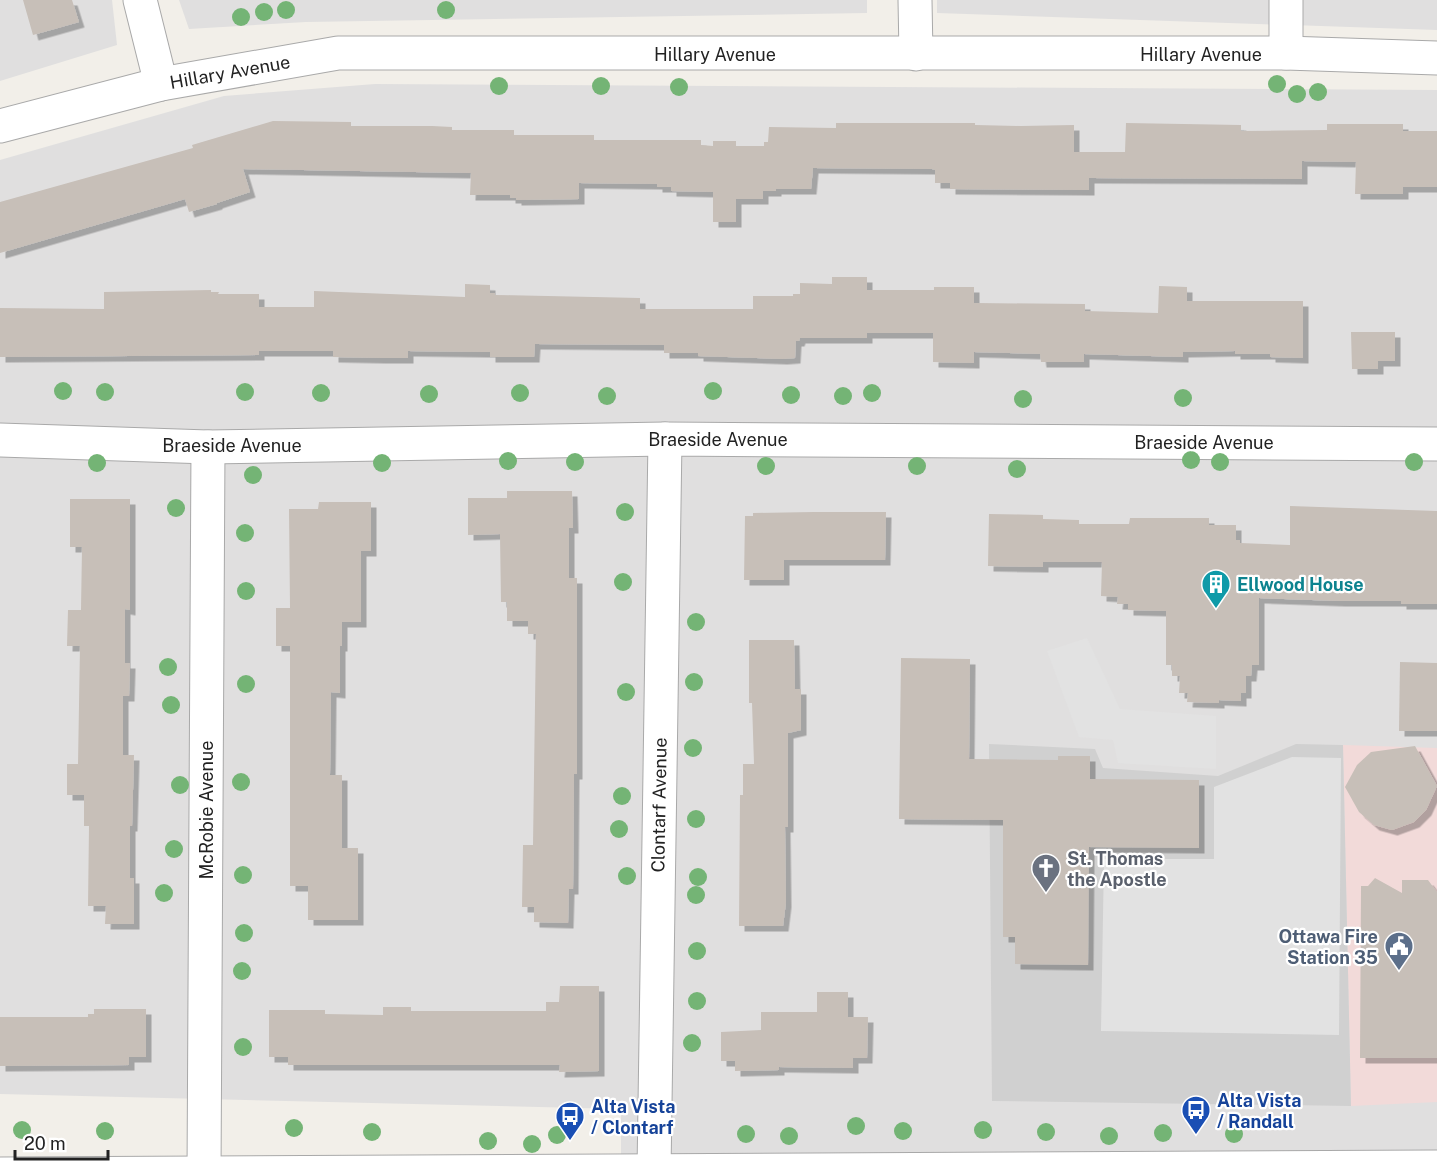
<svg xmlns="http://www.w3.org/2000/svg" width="1437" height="1174" viewBox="0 0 1437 1174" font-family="'Public Sans',sans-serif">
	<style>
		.residential { fill: #e0dfdf }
		.commercial { fill: #f2dad9 }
		.religious { fill: #d0d0d0 }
		.parking { fill: #e2e2e2 }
		.building { fill: #c7bfb8; filter: url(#shadow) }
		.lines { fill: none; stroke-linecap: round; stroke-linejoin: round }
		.minor-casing { stroke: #a9a9a9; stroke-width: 35 }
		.tertiary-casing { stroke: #a9a9a9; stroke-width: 35 }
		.minor { stroke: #fff; stroke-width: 33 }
		.tertiary { stroke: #fff; stroke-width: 33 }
		.tree { fill: #74b475 }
		.labels { text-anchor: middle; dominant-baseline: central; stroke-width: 4.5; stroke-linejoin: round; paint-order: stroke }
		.street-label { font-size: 18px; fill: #222; stroke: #fff }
		.culture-label { font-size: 18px; font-weight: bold; fill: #0d838f; stroke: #fff; text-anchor: start }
		.worship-label { font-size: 18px; font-weight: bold; fill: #5b616d; stroke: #fff; text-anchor: start }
		.service-label { font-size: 18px; font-weight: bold; fill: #4e5e75; stroke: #fff; text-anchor: end }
		.transit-label { font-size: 18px; font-weight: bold; fill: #164399; stroke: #fff; text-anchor: start }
	</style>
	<defs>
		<filter id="shadow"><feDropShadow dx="5.5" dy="5.5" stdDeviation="0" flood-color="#0004"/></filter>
	</defs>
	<rect width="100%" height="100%" fill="#f2efe9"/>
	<!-- residential -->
	<g class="residential">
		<polygon points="0,0 112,0 117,45 0,81"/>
		<polygon points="179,0 867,0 867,13 306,22 189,29"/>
		<polygon points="937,0 1437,0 1437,30 937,13"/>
		<polygon points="375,84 1437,90 1437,1174 621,1174 621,1109 0,1094 0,160 224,96"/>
	</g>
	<!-- commercial -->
	<polygon class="commercial" points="1343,745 1437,748 1437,1102 1351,1106"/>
	<!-- religious -->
	<polygon class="religious" points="989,744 1095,749 1103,768 1218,776 1296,744 1343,745 1351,1106 992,1101"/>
	<!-- parking -->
	<g class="parking">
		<polygon points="1087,638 1120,709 1216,716 1216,769 1118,763 1113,740 1079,737 1047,651"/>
		<polygon points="1292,757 1341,758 1339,1035 1101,1031 1104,859 1214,859 1214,787"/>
	</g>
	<!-- building -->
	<g class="building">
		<polygon points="23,0 72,0 79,22 33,35"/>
		<polygon points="273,121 351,122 351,126 432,126 452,127 452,130 514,130 514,135 594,135 594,140 701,140 701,145 713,146 713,141 736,141 736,146 764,146 764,142 768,142 769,127 836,128 836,123 975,123 975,125 1021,126 1074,125 1074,152 1125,152 1126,123 1241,125 1241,131 1327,130 1327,124 1403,124 1403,131 1437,131 1437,187 1403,187 1403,194 1355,194 1356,162 1302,161 1302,179 1089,178 1089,190 950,189 950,183 935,183 935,170 932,169 813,168 811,189 776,189 776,191 763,191 763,199 736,199 736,222 713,222 713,192 671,191 671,187 657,187 657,184 579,183 579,199 516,200 516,198 510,198 510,195 470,195 471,173 243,169 250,192 217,203 217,204 189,212 185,199 0,253 0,202 193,148 192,145"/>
		<polygon points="832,277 867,277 867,290 934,290 934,287 974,287 974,303 1085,304 1085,311 1158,313 1159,286 1187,287 1187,301 1303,301 1303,358 1270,357 1270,354 1235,354 1235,351 1183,352 1183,357 1084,354 1084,362 1041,362 1040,354 974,352 974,363 933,362 933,333 867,333 867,338 800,338 799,341 796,341 795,358 782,359 698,356 698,353 664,353 664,345 535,344 534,357 490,357 490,352 483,352 408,351 408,358 380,358 333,357 333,351 259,351 259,355 0,357 0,308 104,309 104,292 211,290 211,292 219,292 218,294 259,294 259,307 314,307 314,291 465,297 465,284 490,285 490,293 495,293 495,295 640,298 640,309 753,309 753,296 793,296 793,294 800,294 800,283 832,284"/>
		<polygon points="1351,332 1395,332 1395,361 1378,361 1378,369 1352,369"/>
		<polygon points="507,491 572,491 573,528 569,528 569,578 577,578 577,774 574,774 573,889 569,889 568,923 534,922 534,907 522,907 523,845 533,845 536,634 528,634 528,621 507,621 507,602 501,602 500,534 468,535 468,498 507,498"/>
		<polygon points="70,499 130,499 130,610 125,609 125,663 130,663 129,696 123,696 123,755 134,755 132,826 130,826 130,878 134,878 134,924 105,924 106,906 88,906 89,826 84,826 84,795 67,795 67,764 78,764 80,646 67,646 68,610 81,610 82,547 70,547"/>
		<polygon points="319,502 371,502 371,551 361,551 361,622 342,622 342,646 340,646 340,693 331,692 330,775 342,775 342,848 358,848 358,920 308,920 308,886 290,886 290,646 276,646 276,608 290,608 289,509 318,509"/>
		<polygon points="1290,506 1437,511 1437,604 1401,604 1401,601 1340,601 1259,598 1259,665 1252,665 1251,676 1246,676 1246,693 1241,693 1241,701 1219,700 1219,703 1187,702 1188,693 1179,693 1180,676 1172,676 1172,665 1166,665 1166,611 1128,610 1128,604 1117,604 1118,597 1101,596 1102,562 1043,562 1043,567 988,566 989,514 1043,515 1043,519 1079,520 1079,524 1129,524 1130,518 1209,518 1209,525 1236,525 1236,540 1240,540 1240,543 1290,545"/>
		<polygon points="814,512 886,512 885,560 784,560 784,580 744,580 745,516 753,516 753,513"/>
		<polygon points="749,640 794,640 795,689 801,689 801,730 788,733 788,827 785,827 786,902 783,926 739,926 740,795 743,795 743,764 754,764 752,703 749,703"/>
		<polygon points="901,658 970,659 969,759 1058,760 1058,756 1090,756 1090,779 1199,780 1199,848 1089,847 1088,965 1015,964 1015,937 1003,937 1003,820 899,819"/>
		<polygon points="1400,662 1437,663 1437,731 1399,731"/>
		<polygon points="1415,746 1437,786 1426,810 1414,822 1392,830 1374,825 1359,812 1345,787 1357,765 1371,752"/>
		<polygon points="1375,878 1402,893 1402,880 1428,880 1437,892 1437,1058 1360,1058 1361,886 1368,886"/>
		<polygon points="560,986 599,986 599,1071 559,1072 560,1065 288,1065 288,1057 269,1057 269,1010 325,1010 325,1014 383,1015 383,1007 411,1007 411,1011 546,1011 546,1002 559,1002"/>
		<polygon points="817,992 848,992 848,1017 868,1017 867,1058 853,1058 853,1068 779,1067 779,1070 735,1071 735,1061 721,1061 721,1032 761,1030 761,1012 817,1012"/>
		<polygon points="94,1009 146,1009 146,1057 129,1057 129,1065 0,1066 0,1017 88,1017 88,1014 94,1014"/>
	</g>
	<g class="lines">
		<!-- minor casing -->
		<g class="minor-casing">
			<g id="minor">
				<polyline points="140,0 161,84"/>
				<polyline points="915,0 916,54"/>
				<polyline points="1286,53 1286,0"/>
				<polyline points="0,126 161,84 338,53 1286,53 1437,58"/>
				<polyline points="0,440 208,447 665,439 1437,444"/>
				<polyline points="654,1171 665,439"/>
				<polyline points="204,1174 208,447"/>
			</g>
		</g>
		<!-- tertiary casing -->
		<g class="tertiary-casing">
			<polyline id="tertiary" points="0,1174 1437,1167"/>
		</g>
		<!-- minor -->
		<use href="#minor" class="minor"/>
		<!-- tertiary -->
		<use href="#tertiary" class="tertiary"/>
	</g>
	<!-- trees -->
	<g class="tree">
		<circle cx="286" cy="10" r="9"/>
		<circle cx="446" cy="10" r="9"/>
		<circle cx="264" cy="12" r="9"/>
		<circle cx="241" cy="17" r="9"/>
		<circle cx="1277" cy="84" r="9"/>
		<circle cx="499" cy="86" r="9"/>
		<circle cx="601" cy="86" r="9"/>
		<circle cx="679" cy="87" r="9"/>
		<circle cx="1318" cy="92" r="9"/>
		<circle cx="1297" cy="94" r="9"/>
		<circle cx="63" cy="391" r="9"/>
		<circle cx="713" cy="391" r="9"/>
		<circle cx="105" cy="392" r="9"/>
		<circle cx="245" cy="392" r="9"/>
		<circle cx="321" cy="393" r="9"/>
		<circle cx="520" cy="393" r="9"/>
		<circle cx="872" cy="393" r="9"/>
		<circle cx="429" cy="394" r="9"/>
		<circle cx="791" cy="395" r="9"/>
		<circle cx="607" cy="396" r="9"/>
		<circle cx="843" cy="396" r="9"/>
		<circle cx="1183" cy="398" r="9"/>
		<circle cx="1023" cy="399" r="9"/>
		<circle cx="1191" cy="460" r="9"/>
		<circle cx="508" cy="461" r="9"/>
		<circle cx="575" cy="462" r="9"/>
		<circle cx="1220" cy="462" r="9"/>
		<circle cx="1414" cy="462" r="9"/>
		<circle cx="97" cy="463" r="9"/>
		<circle cx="382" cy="463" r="9"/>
		<circle cx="766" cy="466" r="9"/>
		<circle cx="917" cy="466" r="9"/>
		<circle cx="1017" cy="469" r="9"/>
		<circle cx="253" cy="475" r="9"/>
		<circle cx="176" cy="508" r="9"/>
		<circle cx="625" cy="512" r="9"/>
		<circle cx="245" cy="533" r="9"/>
		<circle cx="623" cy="582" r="9"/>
		<circle cx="246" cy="591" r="9"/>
		<circle cx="696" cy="622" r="9"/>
		<circle cx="168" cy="667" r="9"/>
		<circle cx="694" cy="682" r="9"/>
		<circle cx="246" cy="684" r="9"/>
		<circle cx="626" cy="692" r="9"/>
		<circle cx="171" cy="705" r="9"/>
		<circle cx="693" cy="748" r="9"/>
		<circle cx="241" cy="782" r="9"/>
		<circle cx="180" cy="785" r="9"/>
		<circle cx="622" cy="796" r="9"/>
		<circle cx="696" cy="819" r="9"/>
		<circle cx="619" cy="829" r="9"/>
		<circle cx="174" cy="849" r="9"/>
		<circle cx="243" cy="875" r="9"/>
		<circle cx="627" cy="876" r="9"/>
		<circle cx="698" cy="877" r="9"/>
		<circle cx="164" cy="893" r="9"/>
		<circle cx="696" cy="895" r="9"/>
		<circle cx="244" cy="933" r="9"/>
		<circle cx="697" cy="951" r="9"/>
		<circle cx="242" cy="971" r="9"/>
		<circle cx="697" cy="1001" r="9"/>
		<circle cx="692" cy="1043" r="9"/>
		<circle cx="243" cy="1047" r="9"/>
		<circle cx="856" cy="1126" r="9"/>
		<circle cx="294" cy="1128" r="9"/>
		<circle cx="22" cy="1130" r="9"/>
		<circle cx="983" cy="1130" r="9"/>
		<circle cx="105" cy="1131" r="9"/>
		<circle cx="903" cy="1131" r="9"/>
		<circle cx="372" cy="1132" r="9"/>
		<circle cx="1046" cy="1132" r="9"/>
		<circle cx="1163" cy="1133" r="9"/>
		<circle cx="746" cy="1134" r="9"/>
		<circle cx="1234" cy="1134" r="9"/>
		<circle cx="557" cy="1135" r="9"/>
		<circle cx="789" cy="1136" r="9"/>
		<circle cx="1109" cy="1136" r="9"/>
		<circle cx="488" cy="1141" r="9"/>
		<circle cx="532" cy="1144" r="9"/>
	</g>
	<!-- icons -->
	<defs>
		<g id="building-pin" transform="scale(1.5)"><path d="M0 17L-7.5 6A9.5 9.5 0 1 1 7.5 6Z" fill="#0f9aa8" stroke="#fff"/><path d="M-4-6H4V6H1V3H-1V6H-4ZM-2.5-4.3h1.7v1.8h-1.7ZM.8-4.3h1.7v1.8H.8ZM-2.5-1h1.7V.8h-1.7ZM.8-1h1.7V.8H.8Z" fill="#fff"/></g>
		<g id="church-pin" transform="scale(1.5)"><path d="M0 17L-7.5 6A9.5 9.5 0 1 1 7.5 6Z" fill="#6b7280" stroke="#fff"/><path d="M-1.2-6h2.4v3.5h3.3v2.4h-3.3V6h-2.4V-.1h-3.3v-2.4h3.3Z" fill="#fff"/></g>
		<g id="civic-pin" transform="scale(1.5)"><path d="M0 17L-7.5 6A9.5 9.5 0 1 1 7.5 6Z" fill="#5c6f8a" stroke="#fff"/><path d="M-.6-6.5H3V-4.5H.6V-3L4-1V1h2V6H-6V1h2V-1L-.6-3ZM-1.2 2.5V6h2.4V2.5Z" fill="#fff"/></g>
		<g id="bus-pin" transform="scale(1.5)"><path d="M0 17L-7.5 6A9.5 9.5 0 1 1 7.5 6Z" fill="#1a4fb4" stroke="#fff"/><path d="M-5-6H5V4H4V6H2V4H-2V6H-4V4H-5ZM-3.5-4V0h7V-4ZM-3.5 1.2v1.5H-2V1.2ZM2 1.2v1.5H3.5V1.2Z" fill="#fff"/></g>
	</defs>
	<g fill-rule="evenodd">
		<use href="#building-pin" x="1216" y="584"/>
		<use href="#church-pin" x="1046" y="868"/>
		<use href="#civic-pin" x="1399" y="946"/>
		<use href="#bus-pin" x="1196" y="1110"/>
		<use href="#bus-pin" x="570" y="1116"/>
	</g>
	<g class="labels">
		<!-- street labels -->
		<g class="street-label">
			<text x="715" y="54">Hillary Avenue</text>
			<text x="1201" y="54">Hillary Avenue</text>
			<text transform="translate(230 72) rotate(-10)">Hillary Avenue</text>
			<text x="718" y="439">Braeside Avenue</text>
			<text x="1204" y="442">Braeside Avenue</text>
			<text x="232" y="445">Braeside Avenue</text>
			<text transform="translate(659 805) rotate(-89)">Clontarf Avenue</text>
			<text transform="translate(206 810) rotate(-90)">McRobie Avenue</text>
		</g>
		<!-- culture labels -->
		<g class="culture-label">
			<text x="1237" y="584">Ellwood House</text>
		</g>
		<!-- worship labels -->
		<g class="worship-label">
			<text x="1067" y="858">St. Thomas<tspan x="1067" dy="21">the Apostle</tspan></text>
		</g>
		<!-- service labels -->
		<g class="service-label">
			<text x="1378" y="936">Ottawa Fire<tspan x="1378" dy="21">Station 35</tspan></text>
		</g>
		<!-- transit labels -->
		<g class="transit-label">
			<text x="1217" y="1100">Alta Vista<tspan x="1217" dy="21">/ Randall</tspan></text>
			<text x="591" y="1106">Alta Vista<tspan x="591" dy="21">/ Clontarf</tspan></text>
		</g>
	</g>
	<!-- scale -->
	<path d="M15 1150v9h93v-9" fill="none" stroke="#222222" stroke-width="3"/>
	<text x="24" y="1150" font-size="18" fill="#222222" stroke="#ffffff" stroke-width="4.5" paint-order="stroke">20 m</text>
</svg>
